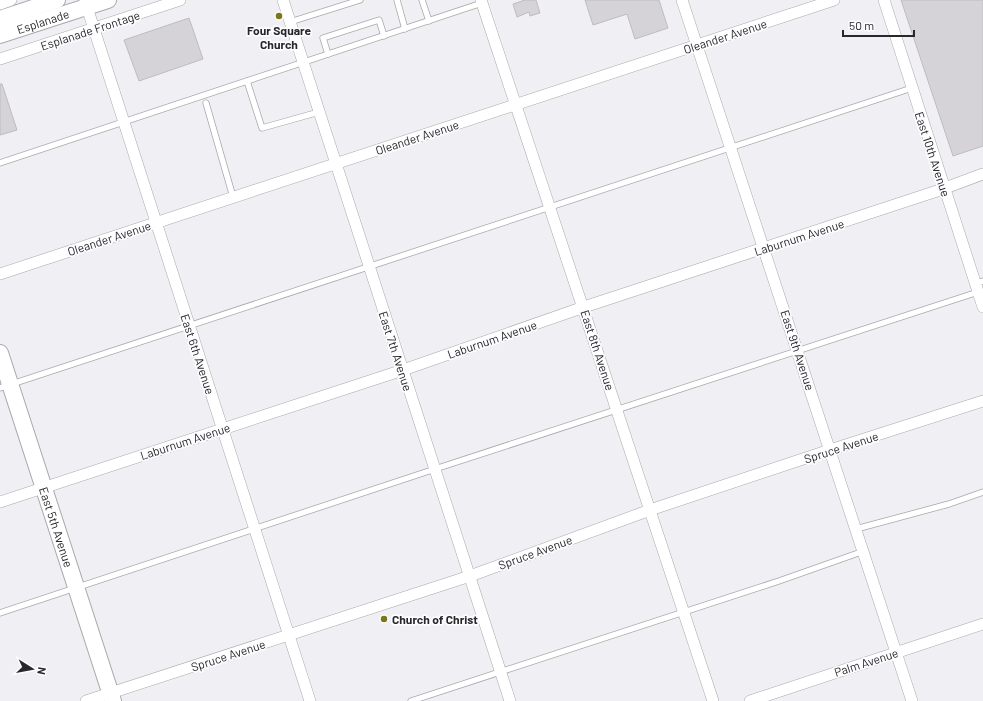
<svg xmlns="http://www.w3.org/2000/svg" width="983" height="701" viewBox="0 0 983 701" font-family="Barlow,sans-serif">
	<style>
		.building { fill: #d5d3d8; stroke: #bdbcc1 }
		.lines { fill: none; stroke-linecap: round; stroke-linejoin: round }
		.lane-casing { stroke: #a9a8ac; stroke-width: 7 }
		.street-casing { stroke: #a9a8ac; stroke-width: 12 }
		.secondary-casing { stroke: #a9a8ac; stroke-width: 18 }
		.lane { stroke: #fff; stroke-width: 5.5 }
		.street { stroke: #fff; stroke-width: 11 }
		.secondary { stroke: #fff; stroke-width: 16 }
		.poi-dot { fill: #7a761b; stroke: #fdfcff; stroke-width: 1.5 }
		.labels { text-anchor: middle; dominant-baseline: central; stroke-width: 3.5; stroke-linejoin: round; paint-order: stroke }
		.street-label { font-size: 12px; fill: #282729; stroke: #fdfcff }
		.poi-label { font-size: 12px; font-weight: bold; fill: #282729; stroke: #fdfcff }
	</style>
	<rect width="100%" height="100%" fill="#f0eff3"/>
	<!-- building -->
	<g class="building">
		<polygon points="525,0 536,0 540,13 530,16 529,12 517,17 513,4"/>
		<polygon points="585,0 659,0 668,28 635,39 627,14 593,25"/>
		<polygon points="901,0 983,0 983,146 953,156"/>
		<polygon points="189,18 203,59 139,81 124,40"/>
		<polygon points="0,84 2,84 17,130 0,135"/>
	</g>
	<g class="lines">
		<!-- lane casing -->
		<g class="lane-casing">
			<g id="lane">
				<polyline points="397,0 405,29"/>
				<polyline points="422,0 429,21"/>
				<polyline points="290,22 360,0"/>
				<polyline points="328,54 323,38 379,20 384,36"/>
				<polyline points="247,81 262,128 319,112"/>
				<polyline points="206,103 233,197"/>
				<polyline points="0,163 482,3"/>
				<polyline points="975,284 983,281"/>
				<polyline points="0,388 912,88"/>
				<polyline points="856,529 949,504 983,492"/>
				<polyline points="0,613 435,469 978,292"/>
				<polyline points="411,701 779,581 864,551"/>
			</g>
		</g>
		<!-- street casing -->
		<g class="street-casing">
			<g id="street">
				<polyline points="283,0 510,701"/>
				<polyline points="481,0 713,701"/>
				<polyline points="682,0 912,701"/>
				<polyline points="884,0 983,307"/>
				<polyline points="85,1 310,701"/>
				<polyline points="0,4 11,0"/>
				<polyline points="0,59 180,0"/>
				<polyline points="0,274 834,0"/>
				<polyline points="0,502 403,370 584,307 937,191 983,174"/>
				<polyline points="86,701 470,576 650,510 830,450 983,401"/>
				<polyline points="750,701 983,624"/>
			</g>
		</g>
		<!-- secondary casing -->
		<g class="secondary-casing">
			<g id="secondary">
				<polyline points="0,19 57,0"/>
				<path id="s1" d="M 0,35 L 108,0"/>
				<path id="s2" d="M 0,353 L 113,701"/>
			</g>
		</g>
		<!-- lane -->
		<use href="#lane" class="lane"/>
		<!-- street -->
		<use href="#street" class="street"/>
		<!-- secondary -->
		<use href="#secondary" class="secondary"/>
	</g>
	<!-- markers -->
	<g class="poi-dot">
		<circle cx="279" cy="16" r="4"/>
		<circle cx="384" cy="619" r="4"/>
	</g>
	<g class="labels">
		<!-- street labels -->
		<g class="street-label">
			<text stroke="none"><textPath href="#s1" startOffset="45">Esplanade</textPath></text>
			<text transform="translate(90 30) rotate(-18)">Esplanade Frontage</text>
			<text transform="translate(725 36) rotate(-18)">Oleander Avenue</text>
			<text transform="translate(417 137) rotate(-18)">Oleander Avenue</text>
			<text transform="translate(933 154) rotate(72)">East 10th Avenue</text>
			<text transform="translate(799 237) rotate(-18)">Laburnum Avenue</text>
			<text transform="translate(109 238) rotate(-18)">Oleander Avenue</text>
			<text transform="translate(492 339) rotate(-19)">Laburnum Avenue</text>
			<text transform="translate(598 350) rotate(72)">East 8th Avenue</text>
			<text transform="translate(798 350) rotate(72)">East 9th Avenue</text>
			<text transform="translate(396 351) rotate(72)">East 7th Avenue</text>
			<text transform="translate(198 354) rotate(72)">East 6th Avenue</text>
			<text transform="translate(185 441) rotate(-18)">Laburnum Avenue</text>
			<text transform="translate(841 447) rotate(-18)">Spruce Avenue</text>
			<text stroke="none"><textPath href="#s2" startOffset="183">East 5th Avenue</textPath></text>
			<text transform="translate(535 552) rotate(-20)">Spruce Avenue</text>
			<text transform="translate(228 655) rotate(-18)">Spruce Avenue</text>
			<text transform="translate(866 662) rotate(-18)">Palm Avenue</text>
		</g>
		<!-- poi labels -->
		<g class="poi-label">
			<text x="279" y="30">Four Square<tspan x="279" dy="14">Church</tspan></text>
			<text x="392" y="619" text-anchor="start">Church of Christ</text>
		</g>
	</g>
	<!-- north arrow -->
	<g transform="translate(32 669) rotate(101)" stroke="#fdfcff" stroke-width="3" paint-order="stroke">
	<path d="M0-3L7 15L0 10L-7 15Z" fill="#282729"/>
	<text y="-6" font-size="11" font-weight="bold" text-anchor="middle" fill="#282729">N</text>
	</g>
	<!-- scale -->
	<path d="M843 30v6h71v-6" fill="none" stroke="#282729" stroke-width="2"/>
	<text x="849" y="30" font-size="12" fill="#282729" stroke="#fdfcff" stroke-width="3" paint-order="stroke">50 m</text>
</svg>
